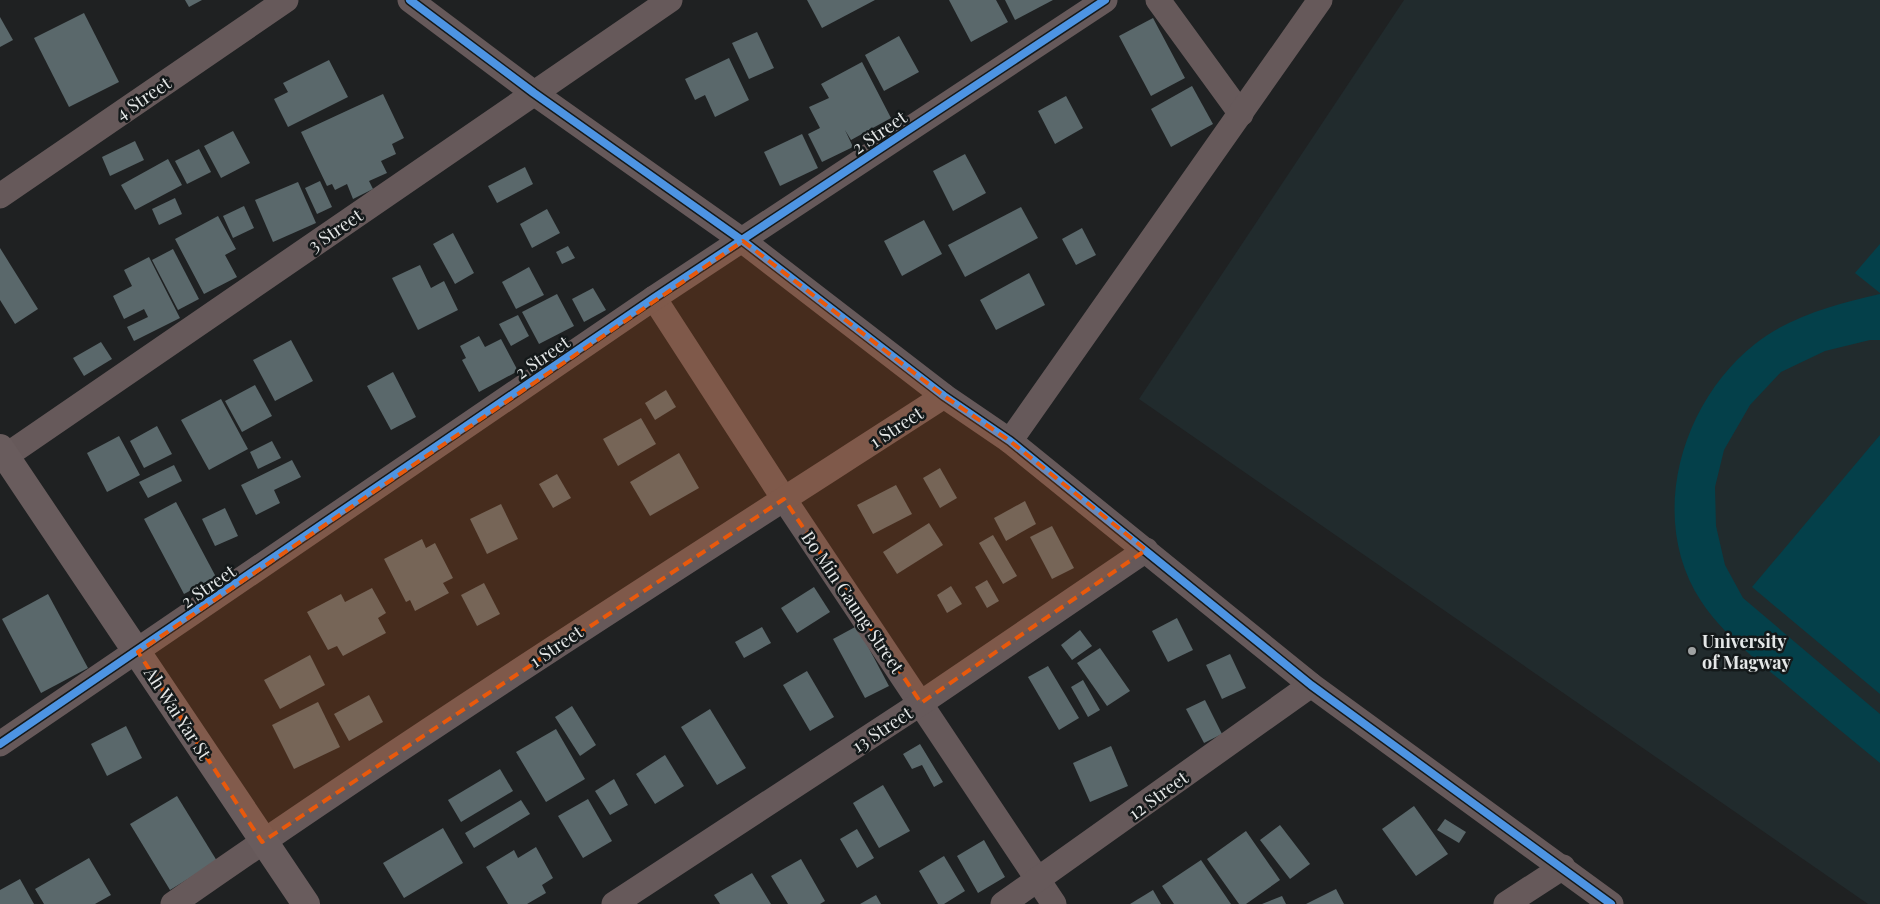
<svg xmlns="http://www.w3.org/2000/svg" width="1880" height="904" viewBox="0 0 1880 904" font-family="'Playfair Display',serif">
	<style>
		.built { fill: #212b2d }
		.green { fill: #04404a }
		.building { fill: #5a686b }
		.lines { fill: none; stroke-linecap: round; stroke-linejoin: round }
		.street { stroke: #66595a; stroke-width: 25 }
		.secondary { stroke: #695c5d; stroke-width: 28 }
		.cycleway-casing { stroke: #14191a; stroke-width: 11 }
		.cycleway { stroke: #4d94e3; stroke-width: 8 }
		.marked { fill: #e8590c; fill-opacity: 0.2; stroke: #e8590c; stroke-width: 4; stroke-dasharray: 10 6; stroke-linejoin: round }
		.poi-dot { fill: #9fa2a2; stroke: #14191a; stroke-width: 2 }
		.labels { text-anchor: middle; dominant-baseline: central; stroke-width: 5; stroke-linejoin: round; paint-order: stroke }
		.street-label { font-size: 18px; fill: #e4e7e7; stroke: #14191a }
		.poi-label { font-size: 18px; font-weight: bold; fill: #e4e7e7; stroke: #14191a; text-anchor: start }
	</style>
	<rect width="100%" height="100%" fill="#1f2122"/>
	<!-- built -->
	<polygon class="built" points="1404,0 1880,0 1880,904 1868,904 1139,399"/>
	<!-- green -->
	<g class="green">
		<polygon points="1880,244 1880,293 1855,273"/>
		<path d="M 1880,294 L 1880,340 L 1870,340 L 1825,351 L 1781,372 L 1750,405 L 1724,450 L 1715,487 L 1716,526 L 1725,565 L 1743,598 L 1880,714 L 1880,763 C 1848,737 1816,710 1784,683 C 1756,660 1722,633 1701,601 C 1647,519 1681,402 1755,344 C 1790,316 1837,304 1880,294 Z"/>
		<polygon points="1880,435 1880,694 1752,587"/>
	</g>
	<!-- building -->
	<g class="building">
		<polygon points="185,0 202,0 189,7"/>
		<polygon points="807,0 875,0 822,28"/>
		<polygon points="949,0 996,0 1008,22 971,42"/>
		<polygon points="1005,0 1053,0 1015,20"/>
		<polygon points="84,13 119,82 69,107 34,38"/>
		<polygon points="0,17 13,40 0,47"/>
		<polygon points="1153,18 1185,78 1151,96 1119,36"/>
		<polygon points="757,32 774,68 749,79 732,43"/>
		<polygon points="899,36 919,72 884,91 865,55"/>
		<polygon points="729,58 749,100 715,117 705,95 695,100 685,79"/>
		<polygon points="329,60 348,97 288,127 274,99 288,92 283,83"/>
		<polygon points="862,62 891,118 851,140 845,130 853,147 822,162 808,134 820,128 809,107 829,98 821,84"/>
		<polygon points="1192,86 1213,124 1171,147 1151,109"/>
		<polygon points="383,94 404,138 392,144 396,154 381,161 387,173 369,181 373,189 353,199 347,184 335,190 332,184 327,186 301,132"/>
		<polygon points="1066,96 1083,128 1055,144 1038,111"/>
		<polygon points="233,131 250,163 221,178 204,146"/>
		<polygon points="802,134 818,168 780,186 764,152"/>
		<polygon points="135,141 144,160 110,176 102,157"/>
		<polygon points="199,149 211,172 187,184 175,161"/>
		<polygon points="965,154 986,193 953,211 933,171"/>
		<polygon points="168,159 182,185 135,210 121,185"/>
		<polygon points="525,167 533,184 497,203 488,186"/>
		<polygon points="320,181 332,207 317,214 305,188"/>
		<polygon points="298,182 316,223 273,242 255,200"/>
		<polygon points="175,198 182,214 159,225 152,209"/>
		<polygon points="244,206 254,228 233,238 223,216"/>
		<polygon points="1021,207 1038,238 965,277 948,245"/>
		<polygon points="547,209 560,233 532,248 520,224"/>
		<polygon points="218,216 236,249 225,255 237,277 204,294 175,239"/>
		<polygon points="924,220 942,254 902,276 884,241"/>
		<polygon points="1082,228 1096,255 1076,265 1062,239"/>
		<polygon points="453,233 474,273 455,284 433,244"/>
		<polygon points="568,246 575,258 562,264 556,252"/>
		<polygon points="0,248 38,309 15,324 0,300"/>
		<polygon points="173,249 199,299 178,310 152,260"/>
		<polygon points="149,257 180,318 134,341 127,327 148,317 144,309 124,319 113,296 132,286 124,270"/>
		<polygon points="420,265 431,288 444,281 458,310 418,330 392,278"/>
		<polygon points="529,267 544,295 516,309 502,282"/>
		<polygon points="1029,273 1045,305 996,330 980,300"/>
		<polygon points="593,288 606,310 584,322 572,299"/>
		<polygon points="557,294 574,326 539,344 522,312"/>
		<polygon points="518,315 529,336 511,346 499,324"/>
		<polygon points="479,336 485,347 501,339 518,371 479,392 462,360 466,358 460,346"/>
		<polygon points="291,340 313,381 275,401 253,360"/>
		<polygon points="101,342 112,359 84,376 73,358"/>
		<polygon points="393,372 416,417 391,430 367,386"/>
		<polygon points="255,385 272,416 242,432 225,401"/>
		<polygon points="666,390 676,407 655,420 645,403"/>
		<polygon points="221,399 248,449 209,470 181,420"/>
		<polygon points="641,418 656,444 618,466 603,439"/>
		<polygon points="157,426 172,454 144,468 130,441"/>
		<polygon points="119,436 140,475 107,492 87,453"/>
		<polygon points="272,441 281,458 258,469 250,452"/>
		<polygon points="679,453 699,488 650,516 630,482"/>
		<polygon points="292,460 301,477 274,490 280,503 256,515 241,485"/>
		<polygon points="174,465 182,481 148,498 139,482"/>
		<polygon points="940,468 957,498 940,508 923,478"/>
		<polygon points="557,474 571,498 553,508 539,484"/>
		<polygon points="896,485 912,514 873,534 857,505"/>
		<polygon points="1025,501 1036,524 1006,541 994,518"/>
		<polygon points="176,502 216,577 184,594 144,519"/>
		<polygon points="501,504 518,539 487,554 470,519"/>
		<polygon points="225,508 238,536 215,546 202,519"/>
		<polygon points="929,523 943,545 897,574 883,552"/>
		<polygon points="1052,526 1074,568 1052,579 1030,537"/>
		<polygon points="993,535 1017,576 1003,584 979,543"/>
		<polygon points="422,539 426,548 435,543 453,578 443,583 449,593 415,611 410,600 406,602 384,559"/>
		<polygon points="987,580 999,601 987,608 975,587"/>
		<polygon points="484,583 500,614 477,626 461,595"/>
		<polygon points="951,586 962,604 947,613 937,595"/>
		<polygon points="814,587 830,612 797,633 781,608"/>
		<polygon points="372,588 386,613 378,618 386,633 343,656 337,646 328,650 307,612 341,594 345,602"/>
		<polygon points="48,594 88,668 41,693 2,619"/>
		<polygon points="1177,618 1193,650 1168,662 1152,631"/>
		<polygon points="857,626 889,686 865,698 833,639"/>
		<polygon points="762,627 771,643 744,658 735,642"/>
		<polygon points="1080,630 1092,646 1072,660 1061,645"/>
		<polygon points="1100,648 1130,691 1107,706 1077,663"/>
		<polygon points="1230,654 1246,688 1222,699 1206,665"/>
		<polygon points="310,655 325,685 280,709 264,680"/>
		<polygon points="1048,666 1079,718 1059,730 1028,677"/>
		<polygon points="807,671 834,717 810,731 783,685"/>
		<polygon points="1083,680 1100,710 1088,717 1071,687"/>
		<polygon points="369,695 383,722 349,741 334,714"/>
		<polygon points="1205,700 1222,734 1204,743 1186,709"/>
		<polygon points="318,702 340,747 294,769 272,725"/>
		<polygon points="572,706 596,745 580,756 555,717"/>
		<polygon points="710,709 746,768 717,785 681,727"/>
		<polygon points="126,726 142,758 107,776 91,744"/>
		<polygon points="556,729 585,779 546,802 516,752"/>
		<polygon points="920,744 943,782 934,787 922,765 912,769 903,754"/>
		<polygon points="1111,746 1128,786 1090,802 1073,763"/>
		<polygon points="665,755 684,786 655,804 636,774"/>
		<polygon points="500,769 513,791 461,822 448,800"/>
		<polygon points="614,779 628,805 610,815 595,791"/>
		<polygon points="883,785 910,831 879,848 853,803"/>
		<polygon points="177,796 217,861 170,890 130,824"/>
		<polygon points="588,799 612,841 583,858 558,816"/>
		<polygon points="521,800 530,814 474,848 465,833"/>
		<polygon points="1414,806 1448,854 1416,876 1382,829"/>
		<polygon points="1445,819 1466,832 1459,843 1437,830"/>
		<polygon points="1280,825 1310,864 1290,879 1260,840"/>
		<polygon points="443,828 463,863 404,898 383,863"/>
		<polygon points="857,829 874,858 857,868 840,839"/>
		<polygon points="1246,831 1280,880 1246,904 1239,904 1207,859"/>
		<polygon points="984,840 1005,877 978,893 957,856"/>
		<polygon points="536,847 553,878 542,885 546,893 527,904 508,904 486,867 514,850 518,858"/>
		<polygon points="944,856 965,891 944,904 938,904 919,871"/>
		<polygon points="89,858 111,895 95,904 44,904 35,889"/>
		<polygon points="801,859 825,901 820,904 788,904 771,876"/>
		<polygon points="1201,860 1231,904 1174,904 1162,886"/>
		<polygon points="752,873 771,904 720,904 714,895"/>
		<polygon points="20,879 34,904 0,904 0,890"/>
		<polygon points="1336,889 1344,904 1306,904"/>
		<polygon points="1153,890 1161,904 1130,904"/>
		<polygon points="876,895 881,904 860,904"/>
		<polygon points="1282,896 1286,904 1262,904"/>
	</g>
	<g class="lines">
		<!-- street -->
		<g class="street">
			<polyline points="410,0 534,93 743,241 944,396 1010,441 1311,685 1611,904"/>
			<polyline points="1158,0 1241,114"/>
			<polyline points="0,196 286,0"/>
			<polyline points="654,298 784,499 1054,904"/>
			<polyline points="1010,441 1320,0"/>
			<polyline points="0,460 670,0"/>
			<polyline points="0,744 654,298 1105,0"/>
			<path d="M 173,904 C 425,728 685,563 944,396"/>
			<polyline points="614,904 921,703 1146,550"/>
			<polyline points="1003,904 1311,685"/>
			<polyline points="1506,904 1563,867"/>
		</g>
		<!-- secondary -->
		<polyline class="secondary" points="0,448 306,904"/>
		<!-- cycleway casing -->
		<g class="cycleway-casing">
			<g id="cycleway">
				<polyline points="410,0 534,93 743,241 944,396 1010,441 1311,685 1611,904"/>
				<polyline points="0,744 654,298 1105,0"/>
			</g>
		</g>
		<!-- cycleway -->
		<use href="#cycleway" class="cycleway"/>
	</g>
	<!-- marked area -->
	<path class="marked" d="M 743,241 L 944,396 L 1010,441 L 1146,550 L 921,703 L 784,499 L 262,842 L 138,652 Z"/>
	<!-- markers -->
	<circle class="poi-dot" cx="1692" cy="651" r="5"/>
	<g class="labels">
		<!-- street labels -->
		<g class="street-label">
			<text transform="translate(143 98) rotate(-34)">4 Street</text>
			<text transform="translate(879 132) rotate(-34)">2 Street</text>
			<text transform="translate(335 230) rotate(-34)">3 Street</text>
			<text transform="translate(542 357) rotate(-34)">2 Street</text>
			<text transform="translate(896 427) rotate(-33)">1 Street</text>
			<text transform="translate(208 586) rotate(-34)">2 Street</text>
			<text transform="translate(853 602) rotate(56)">Bo Min Gaung Street</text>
			<text transform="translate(556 646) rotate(-34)">1 Street</text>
			<text transform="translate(178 713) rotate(57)">Ah Wai Yar St</text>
			<text transform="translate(882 729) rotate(-33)">13 Street</text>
			<text transform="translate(1158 795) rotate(-36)">12 Street</text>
		</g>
		<!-- poi labels -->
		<g class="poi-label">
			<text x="1702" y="641">University<tspan x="1702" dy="21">of Magway</tspan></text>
		</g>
	</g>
</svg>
